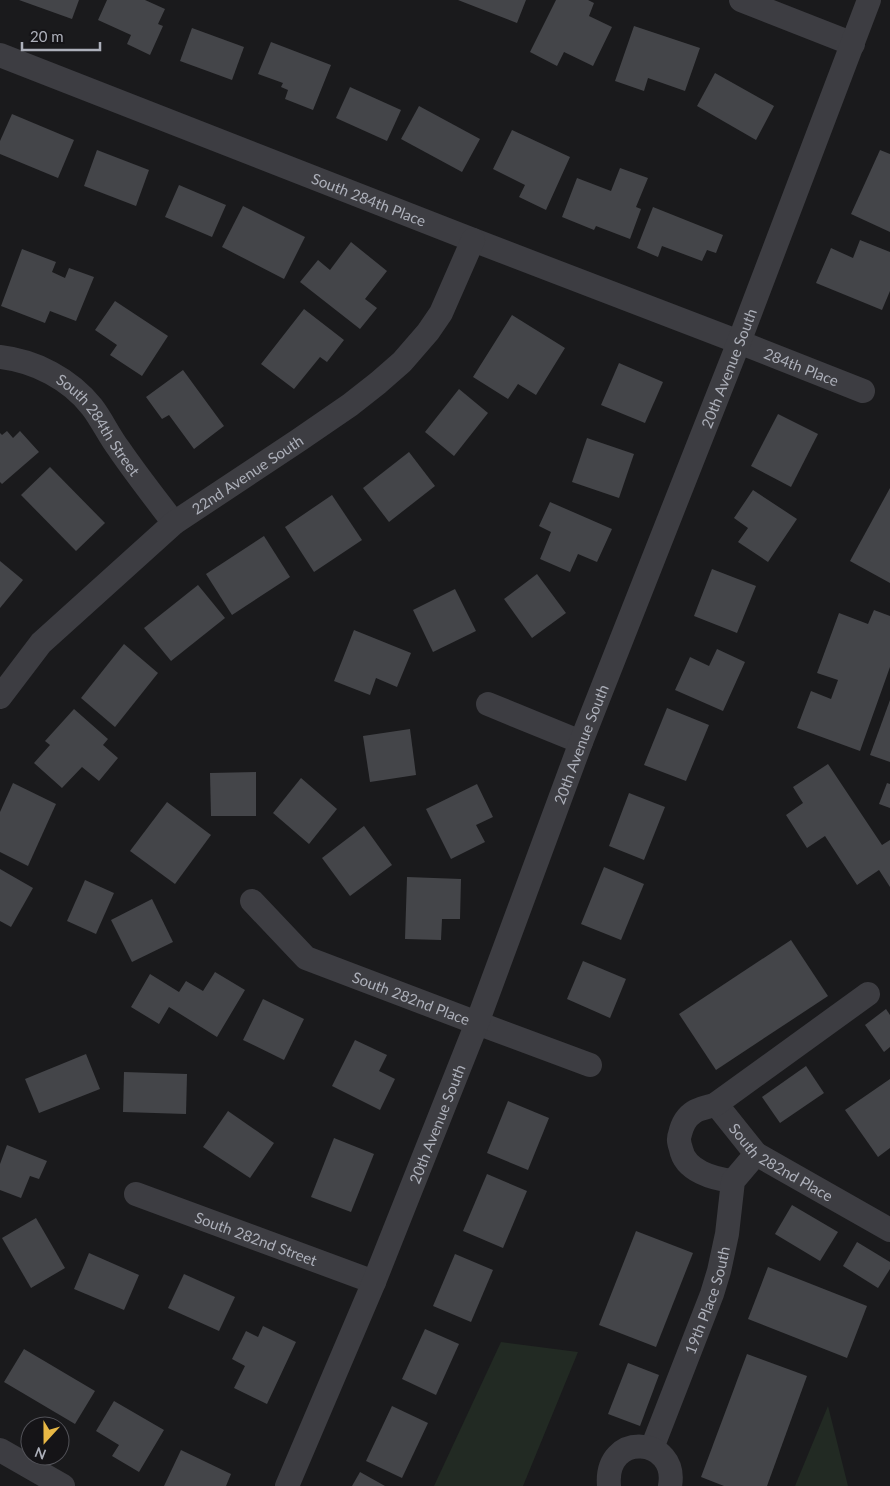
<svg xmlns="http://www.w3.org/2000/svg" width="890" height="1486" viewBox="0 0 890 1486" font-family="Lato,sans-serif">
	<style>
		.green { fill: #222a23 }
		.building { fill: #444549 }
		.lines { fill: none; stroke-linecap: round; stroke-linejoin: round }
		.minor { stroke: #3d3d42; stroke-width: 24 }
		.labels { text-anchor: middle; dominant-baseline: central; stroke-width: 5; stroke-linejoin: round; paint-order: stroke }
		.street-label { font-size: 15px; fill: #adb0ba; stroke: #151417 }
	</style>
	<rect width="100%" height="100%" fill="#1a1a1c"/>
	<!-- green -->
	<g class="green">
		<polygon points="501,1342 578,1352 523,1486 434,1486"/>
		<polygon points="828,1406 848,1486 795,1486"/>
	</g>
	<!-- building -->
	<g class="building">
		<polygon points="19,0 79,0 72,19"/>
		<polygon points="107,0 145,0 165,9 158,24 163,26 150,55 127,44 131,35 98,20"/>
		<polygon points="458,0 526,0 517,23"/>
		<polygon points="556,0 588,0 594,3 589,16 612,27 593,66 564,52 557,66 530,52"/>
		<polygon points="634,26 700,48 685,91 648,78 644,91 615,81"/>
		<polygon points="192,28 244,47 232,80 180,61"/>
		<polygon points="271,42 331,65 313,110 285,99 288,90 281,87 283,83 258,74"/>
		<polygon points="715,73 774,106 756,140 697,106"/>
		<polygon points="350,87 401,110 387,141 336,118"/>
		<polygon points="419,106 480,139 462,172 401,139"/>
		<polygon points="12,114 74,140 58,178 0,154 0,141"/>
		<polygon points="512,130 570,157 546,210 519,197 525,185 493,169"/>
		<polygon points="97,150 149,170 136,206 84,186"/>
		<polygon points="880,150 890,154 890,232 851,214"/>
		<polygon points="620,168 648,178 636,207 641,209 630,239 596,226 594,230 562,217 577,178 611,191"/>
		<polygon points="179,185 226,205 212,237 165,217"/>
		<polygon points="243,206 305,237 284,279 222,247"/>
		<polygon points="653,207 723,235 716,253 707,250 702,261 662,246 658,257 637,248"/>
		<polygon points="860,240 890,252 890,291 882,310 816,283 831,248 853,258"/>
		<polygon points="351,242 387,271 365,299 377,308 360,329 300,282 318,260 330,270"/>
		<polygon points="22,249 56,262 52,272 65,278 69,268 94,277 76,321 50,311 45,323 1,306"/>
		<polygon points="115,301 168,336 142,376 110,355 117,345 95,330"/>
		<polygon points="304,309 344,340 327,362 320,357 294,389 261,364"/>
		<polygon points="512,315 565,348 536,395 518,384 508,399 473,377"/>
		<polygon points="619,363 663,382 645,423 601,405"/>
		<polygon points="183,370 224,426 194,449 169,415 162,419 146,397"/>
		<polygon points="459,389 488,413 454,456 425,432"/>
		<polygon points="778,414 818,434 791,487 751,466"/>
		<polygon points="7,431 13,438 20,431 39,452 2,484 0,482 0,433 2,435"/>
		<polygon points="587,438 634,454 619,498 572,482"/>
		<polygon points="409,452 435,486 389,522 363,488"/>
		<polygon points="50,467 105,523 76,551 21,495"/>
		<polygon points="890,488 890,583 850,561"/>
		<polygon points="753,490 797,519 768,562 738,542 748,528 734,518"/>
		<polygon points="332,495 362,540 314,572 285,527"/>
		<polygon points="550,502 612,529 597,562 578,554 570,572 540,559 551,532 539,526"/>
		<polygon points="264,536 290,577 232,615 206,574"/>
		<polygon points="0,561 23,580 0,608"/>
		<polygon points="712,569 756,586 737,633 694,616"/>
		<polygon points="537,574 566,613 532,638 504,599"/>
		<polygon points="198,585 225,618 171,661 144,628"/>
		<polygon points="455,589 476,631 433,652 413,610"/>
		<polygon points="874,610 890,616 890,667 860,751 797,728 811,691 831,699 838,680 817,673 839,613 868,624"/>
		<polygon points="354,630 411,653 397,687 376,678 370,695 334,681"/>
		<polygon points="124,644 158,673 115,727 81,698"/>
		<polygon points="717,649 745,662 723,711 675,690 690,657 709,666"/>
		<polygon points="890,700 890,762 870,755"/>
		<polygon points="667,708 709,725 686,781 644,765"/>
		<polygon points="74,709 108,739 103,745 118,758 99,781 82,767 62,788 34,763 50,745 45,741"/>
		<polygon points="410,729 416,775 370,782 363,736"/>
		<polygon points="828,764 882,845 890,840 890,887 879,870 857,885 825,836 807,848 786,815 803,803 793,787"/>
		<polygon points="256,772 256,816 211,816 210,773"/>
		<polygon points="301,778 337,809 309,844 273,813"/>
		<polygon points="13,783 56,804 28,866 0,852 0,812"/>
		<polygon points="887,783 890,784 890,808 879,804"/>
		<polygon points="477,784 493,817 476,825 485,842 451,859 426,809"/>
		<polygon points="629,793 665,807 644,860 609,846"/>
		<polygon points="167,802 211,835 175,884 130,851"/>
		<polygon points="364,826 392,865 350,896 322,858"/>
		<polygon points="604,867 644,884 621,940 581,924"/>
		<polygon points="0,869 33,888 11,927 0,921"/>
		<polygon points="407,877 461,879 460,919 442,919 441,940 405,939"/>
		<polygon points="85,880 114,893 96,934 67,921"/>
		<polygon points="152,899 173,942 132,962 111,920"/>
		<polygon points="791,940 828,996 716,1070 679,1014"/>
		<polygon points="583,961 626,979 610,1018 567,999"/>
		<polygon points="215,972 245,990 217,1037 169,1007 159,1024 131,1007 150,974 179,992 186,981 203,991"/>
		<polygon points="263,999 304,1019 284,1060 243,1040"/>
		<polygon points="886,1009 890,1015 890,1047 884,1052 865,1025"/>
		<polygon points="355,1040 387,1055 379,1071 395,1079 380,1110 332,1086"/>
		<polygon points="86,1054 100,1089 39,1113 25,1079"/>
		<polygon points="806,1066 824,1093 780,1123 762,1097"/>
		<polygon points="124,1072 187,1074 186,1114 123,1112"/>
		<polygon points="890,1079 890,1148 878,1157 845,1110"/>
		<polygon points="508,1101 549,1118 528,1170 487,1153"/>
		<polygon points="228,1111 274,1143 250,1178 203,1147"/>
		<polygon points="334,1138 374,1154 351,1212 311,1197"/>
		<polygon points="7,1145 47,1161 39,1179 30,1176 21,1198 0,1190 0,1164"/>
		<polygon points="487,1174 527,1191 503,1248 463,1231"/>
		<polygon points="792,1205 838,1232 820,1261 775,1234"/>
		<polygon points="36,1218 65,1268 31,1288 2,1238"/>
		<polygon points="636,1231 693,1253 656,1347 599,1325"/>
		<polygon points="857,1242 890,1262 890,1269 878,1288 843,1266"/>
		<polygon points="89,1253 139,1275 124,1310 74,1289"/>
		<polygon points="455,1254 493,1270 471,1322 433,1306"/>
		<polygon points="768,1267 867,1306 847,1358 748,1319"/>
		<polygon points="184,1274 235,1297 219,1331 168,1308"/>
		<polygon points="263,1326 296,1342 267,1404 234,1388 245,1366 232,1359 246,1331 258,1337"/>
		<polygon points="425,1329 459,1344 436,1395 402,1379"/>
		<polygon points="24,1349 95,1391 75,1424 4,1382"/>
		<polygon points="747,1354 807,1376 767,1486 724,1486 701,1477"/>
		<polygon points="628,1363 659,1375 640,1426 608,1414"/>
		<polygon points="114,1401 164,1430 139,1472 112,1456 119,1445 96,1431"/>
		<polygon points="392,1406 428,1423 402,1478 366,1461"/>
		<polygon points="181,1450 231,1474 226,1486 164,1486"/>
		<polygon points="360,1472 385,1486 352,1486"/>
	</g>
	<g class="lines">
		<!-- minor -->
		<g class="minor">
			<polyline points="741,0 853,44"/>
			<path id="s1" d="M 0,55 L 473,240 L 739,342 L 863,391"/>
			<path id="s2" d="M 0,357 C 35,361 70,379 92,407 C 102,420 109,436 119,449 C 136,474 155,498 174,523"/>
			<path id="s3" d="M 0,697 L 41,643 L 174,523 L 299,440 L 350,405 L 378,383 L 402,362 L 428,332 L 441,313 L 473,240"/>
			<polyline points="488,704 581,742"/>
			<path id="s4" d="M 252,901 L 306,958 L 477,1023 L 590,1065"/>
			<path id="s5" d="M 716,1104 L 756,1154 L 890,1230"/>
			<path d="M 733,1181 C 714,1179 685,1171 681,1149 C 679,1143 678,1139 680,1134 C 682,1125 686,1117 694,1112 C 700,1108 710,1107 716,1104 L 868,994"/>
			<path id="s6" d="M 136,1194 L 374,1282"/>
			<path id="s7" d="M 652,1448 L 712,1294 L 719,1271 L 727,1234 L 733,1181 L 756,1154"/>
			<polyline points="0,1450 63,1486"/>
			<path id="s8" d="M 287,1486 L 374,1282 L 477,1023 L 581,742 L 739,342 L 869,0"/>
			<path d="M 609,1486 C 604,1430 679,1437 670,1486"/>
		</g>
	</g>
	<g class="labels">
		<!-- street labels -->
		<g class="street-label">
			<text stroke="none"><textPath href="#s1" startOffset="396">South 284th Place</textPath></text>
			<text stroke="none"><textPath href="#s1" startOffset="860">284th Place</textPath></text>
			<text stroke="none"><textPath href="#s8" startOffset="1202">20th Avenue South</textPath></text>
			<text stroke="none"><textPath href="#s2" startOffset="125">South 284th Street</textPath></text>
			<text stroke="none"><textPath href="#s3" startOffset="335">22nd Avenue South</textPath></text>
			<text stroke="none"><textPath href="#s8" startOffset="798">20th Avenue South</textPath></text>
			<text stroke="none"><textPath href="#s4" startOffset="191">South 282nd Place</textPath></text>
			<text stroke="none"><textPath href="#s8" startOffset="392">20th Avenue South</textPath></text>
			<text stroke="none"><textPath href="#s5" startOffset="89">South 282nd Place</textPath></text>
			<text stroke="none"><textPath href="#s6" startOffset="128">South 282nd Street</textPath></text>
			<text stroke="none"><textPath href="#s7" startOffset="158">19th Place South</textPath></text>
		</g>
	</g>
	<!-- north arrow -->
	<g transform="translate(45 1441) rotate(201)"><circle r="24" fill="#151417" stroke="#525258"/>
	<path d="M0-4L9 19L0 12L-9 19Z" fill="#e8b845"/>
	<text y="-8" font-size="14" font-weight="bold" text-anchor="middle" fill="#adb0ba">N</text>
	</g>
	<!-- scale -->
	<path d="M22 42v8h78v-8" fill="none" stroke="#adb0ba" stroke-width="2.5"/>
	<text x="30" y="42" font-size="15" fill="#adb0ba" stroke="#151417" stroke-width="4" paint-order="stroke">20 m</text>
</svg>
